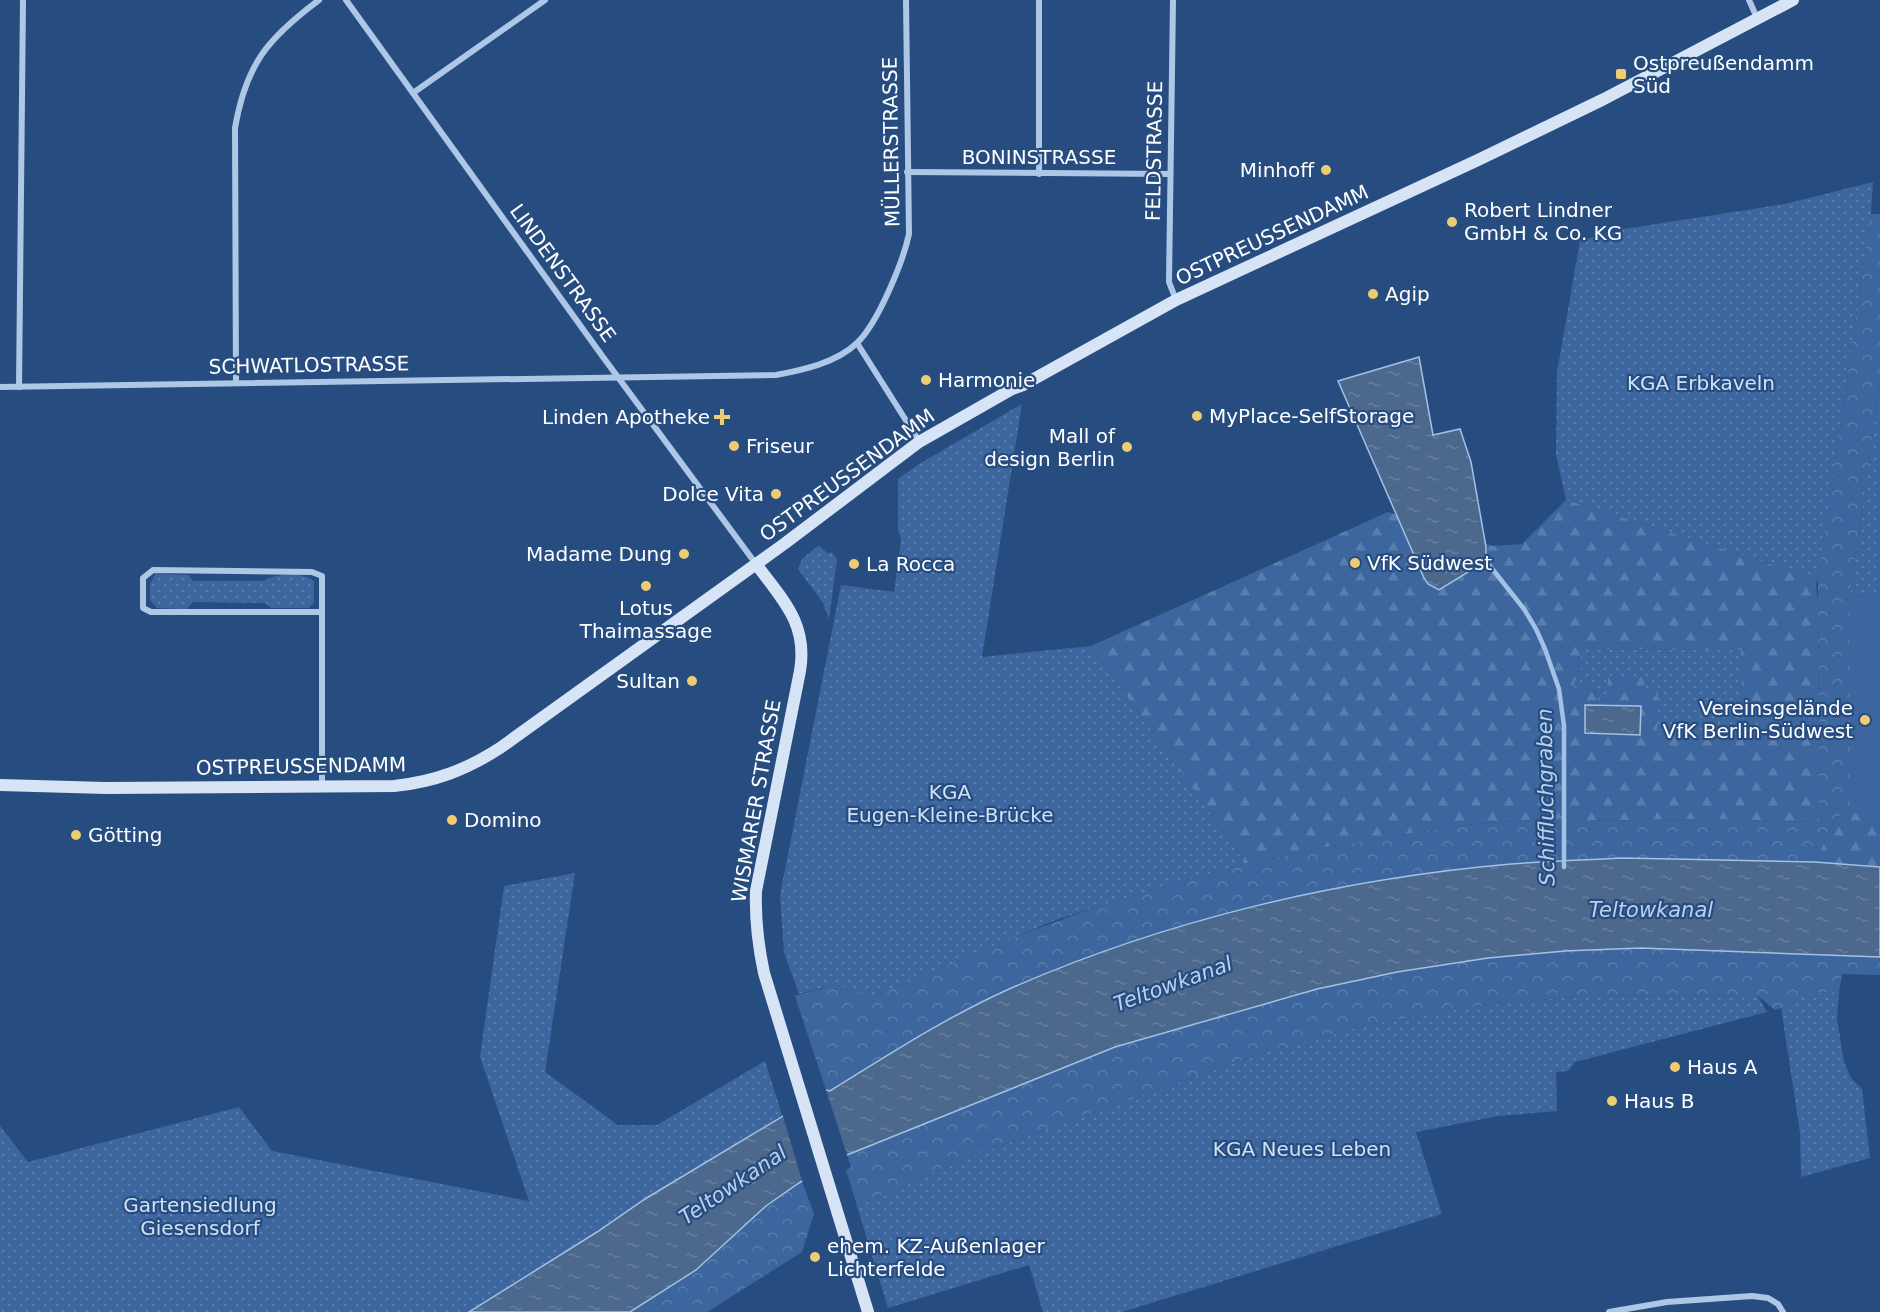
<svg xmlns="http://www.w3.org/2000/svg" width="1880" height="1312" viewBox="0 0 1880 1312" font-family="'DejaVu Sans',sans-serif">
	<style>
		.grass { fill: url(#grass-dots) }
		.forest { fill: url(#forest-firs); fill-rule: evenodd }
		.park { fill: url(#park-crowns) }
		.pitch { fill: #3c669d }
		.water { fill: url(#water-ripples); stroke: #a3c1e6; stroke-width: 1.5 }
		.pier { fill: #274d80 }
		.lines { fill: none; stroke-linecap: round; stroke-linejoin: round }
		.stream { stroke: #a3c1e6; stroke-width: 4.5 }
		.street { stroke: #aec7e6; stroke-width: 6 }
		.secondary { stroke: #d7e4f5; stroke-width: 12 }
		.poi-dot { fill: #eecc74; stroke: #274d80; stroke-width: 2 }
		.labels { text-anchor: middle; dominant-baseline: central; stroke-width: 4.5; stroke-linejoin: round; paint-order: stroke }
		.poi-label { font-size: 20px; fill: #fff; stroke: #274d80; text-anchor: start }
		.street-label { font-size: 20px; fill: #fff; stroke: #274d80 }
		.park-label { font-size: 20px; fill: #d1e1f5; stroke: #274d80 }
		.water-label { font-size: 21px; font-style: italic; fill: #b9d1ed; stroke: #274d80 }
	</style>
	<defs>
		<pattern id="grass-dots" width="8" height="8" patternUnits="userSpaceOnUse" patternTransform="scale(1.5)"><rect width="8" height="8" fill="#3c669d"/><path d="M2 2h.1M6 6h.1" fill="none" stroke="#597dac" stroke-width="1.8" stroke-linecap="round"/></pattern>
		<pattern id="forest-firs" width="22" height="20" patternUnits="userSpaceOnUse" patternTransform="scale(1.5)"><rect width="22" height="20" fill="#3c669d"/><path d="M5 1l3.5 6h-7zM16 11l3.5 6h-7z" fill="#597dac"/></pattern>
		<pattern id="park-crowns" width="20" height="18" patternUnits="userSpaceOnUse" patternTransform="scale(1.5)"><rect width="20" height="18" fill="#3c669d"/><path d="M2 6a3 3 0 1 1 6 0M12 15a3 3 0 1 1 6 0" fill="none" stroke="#597dac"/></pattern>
		<pattern id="water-ripples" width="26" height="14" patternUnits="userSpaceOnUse" patternTransform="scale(1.5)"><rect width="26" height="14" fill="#4c688d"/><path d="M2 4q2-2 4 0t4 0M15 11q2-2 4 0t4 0" fill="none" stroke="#677f9e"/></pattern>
	</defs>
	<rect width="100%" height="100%" fill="#274d80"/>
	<!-- grass -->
	<g class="grass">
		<polygon points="1873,182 1871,214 1818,579 1566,500 1556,455 1557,372 1580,241 1624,229 1785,204"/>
		<polygon points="1880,381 1880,597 1850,596"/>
		<polygon points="1022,404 982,657 1091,646 1242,858 1244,864 1096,907 1056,920 873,997 835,985 799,994 784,953 780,895 841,585 894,592 901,539 898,529 898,479 919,464"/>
		<polygon points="819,545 828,554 831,552 837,559 829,619 823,603 798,569 802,559"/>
		<path d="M 155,574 L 189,575 L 193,581 L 264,581 C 275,573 303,572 314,581 L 314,602 L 309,608 L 271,608 L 265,603 L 193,602 L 187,609 L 157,608 L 150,600 L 150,584 Z"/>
		<path d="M 1580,649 L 1741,650 L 1742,735 L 1656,736 L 1657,690 C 1636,689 1617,700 1596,700 L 1595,685 L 1585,692 L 1574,692 L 1574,681 L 1581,680 Z"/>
		<polygon points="575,873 545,1072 618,1125 657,1125 765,1061 782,1115 469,1312 0,1312 0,1126 28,1162 239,1107 272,1151 529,1201 480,1057 504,886"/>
		<polygon points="1839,992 1837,1019 1844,1062 1851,1078 1862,1089 1870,1158 1801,1177 1800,1133 1781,1007 1809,993"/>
		<polygon points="1757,995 1767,1012 1575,1062 1568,1071 1556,1072 1557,1111 1498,1116 1416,1132 1442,1214 1122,1312 1043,1312 1029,1265 888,1308 857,1206 980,1153 1267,1051 1367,1025 1471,1007 1578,996"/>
	</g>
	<!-- forest -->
	<g class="forest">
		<path d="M 1566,500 L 1818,579 L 1816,584 L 1818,601 L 1819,822 L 1699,819 L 1575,821 L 1550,818 L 1465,825 L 1337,845 L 1244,864 L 1242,858 L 1091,646 L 1388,512 L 1493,546 L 1522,544 ZM 1581,649 L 1741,650 L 1742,735 L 1657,735 L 1658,690 L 1644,689 L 1644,677 L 1608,676 L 1607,700 L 1596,700 L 1595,685 L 1585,685 L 1585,692 L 1575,692 L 1574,681 L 1581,680 Z"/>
		<polygon points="1867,812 1880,814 1880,867 1815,862 1836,817 1850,813"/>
	</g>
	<!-- park -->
	<g class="park">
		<polygon points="1871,214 1880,214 1880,381 1850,596 1850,813 1836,817 1815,862 1624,858 1512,864 1405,877 1295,898 1124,944 1063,967 1006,991 951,1018 897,1049 830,1091 826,1090 795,996 835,985 873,997 1012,938 1096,907 1244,864 1337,845 1465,825 1550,818 1575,821 1699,819 1819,822 1818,579"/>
		<polygon points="1641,948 1880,957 1880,975 1842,974 1839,992 1809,993 1781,1008 1775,1010 1757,995 1578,996 1471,1007 1367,1025 1267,1051 980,1153 857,1206 846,1170 851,1167 847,1155 1115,1047 1317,989 1397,972 1488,958 1565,951"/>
		<polygon points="802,1181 814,1214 802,1252 707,1312 630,1312 696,1270 766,1206"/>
	</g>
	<!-- pitch -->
	<polygon class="pitch" points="1850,596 1880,597 1880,814 1850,813"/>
	<!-- water -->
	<g class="water">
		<polygon points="1419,357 1433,435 1460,429 1471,462 1486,547 1486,561 1439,590 1428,584 1424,578 1338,381"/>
		<polygon points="1585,705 1641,706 1640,735 1585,733"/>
		<path d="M 1624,858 L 1815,862 L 1880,867 L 1880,957 L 1641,948 L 1565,951 L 1488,958 L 1397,972 L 1317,989 L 1115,1047 L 847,1155 L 799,1183 L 766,1206 L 696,1270 L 630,1312 L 469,1312 L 597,1232 L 645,1199 L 826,1090 L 830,1091 C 888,1055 945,1018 1007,990 C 1165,920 1339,879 1511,864 C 1548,861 1586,860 1624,858 Z"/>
	</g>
	<!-- pier -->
	<polygon class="pier" points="825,1087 848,1158 803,1184 782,1113"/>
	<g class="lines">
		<!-- stream -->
		<polyline class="stream" points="1486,561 1524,609 1536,629 1545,649 1559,689 1564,726 1564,867"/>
		<!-- street -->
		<g class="street">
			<polyline points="346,0 603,357 756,564"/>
			<polyline points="1173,0 1169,282 1176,300"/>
			<polyline points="1749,0 1757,18"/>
			<polyline points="413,93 545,0"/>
			<polyline points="907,172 1170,174"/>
			<polyline points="1039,174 1039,0"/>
			<polyline points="857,343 919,441"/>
			<path d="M 236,383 L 235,128 C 246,64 268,38 319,0"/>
			<path d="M 0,387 L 776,375 C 803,370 836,363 857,343 C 878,323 903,262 909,234 L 906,0"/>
			<polyline points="19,387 23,0"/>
			<polyline points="322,787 322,576 312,572 153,570 143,578 143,608 151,612 322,612"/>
			<polyline points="1609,1312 1667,1302 1752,1296 1768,1298 1778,1304 1783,1312"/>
		</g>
		<!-- secondary -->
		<g class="secondary">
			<path d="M 756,564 C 783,600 808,624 800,671 L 756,891 C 755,919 758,945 764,973 L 868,1312"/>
			<path d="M 0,785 L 106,788 L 394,786 C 434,782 466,770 500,748 L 784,544 L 919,442 L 1012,389 L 1023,385 L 1176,300 L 1478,160 L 1604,99 L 1793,0"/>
		</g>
	</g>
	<!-- markers -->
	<g class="poi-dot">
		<rect x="1615" y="68" width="12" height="12" rx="3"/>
		<circle cx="1326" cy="170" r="6"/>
		<circle cx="1452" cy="222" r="6"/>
		<circle cx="1373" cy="294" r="6"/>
		<circle cx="926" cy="380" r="6"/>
		<circle cx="1197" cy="416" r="6"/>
		<path d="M719 408h6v6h6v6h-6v6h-6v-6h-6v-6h6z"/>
		<circle cx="734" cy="446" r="6"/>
		<circle cx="1127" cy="447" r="6"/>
		<circle cx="776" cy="494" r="6"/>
		<circle cx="684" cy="554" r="6"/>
		<circle cx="1355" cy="563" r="6"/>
		<circle cx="854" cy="564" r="6"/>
		<circle cx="646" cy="586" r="6"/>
		<circle cx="692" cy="681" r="6"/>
		<circle cx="1865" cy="720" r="6"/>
		<circle cx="452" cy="820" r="6"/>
		<circle cx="76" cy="835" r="6"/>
		<circle cx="1675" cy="1067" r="6"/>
		<circle cx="1612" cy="1101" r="6"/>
		<circle cx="815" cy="1257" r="6"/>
	</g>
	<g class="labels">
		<!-- poi labels -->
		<g class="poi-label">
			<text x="1633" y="63">Ostpreußendamm<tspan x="1633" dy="23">Süd</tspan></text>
			<text x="1314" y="170" text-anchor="end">Minhoff</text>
			<text x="1464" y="210">Robert Lindner<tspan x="1464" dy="23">GmbH &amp; Co. KG</tspan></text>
			<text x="1385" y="294">Agip</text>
			<text x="938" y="380">Harmonie</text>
			<text x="1209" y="416">MyPlace-SelfStorage</text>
			<text x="710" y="417" text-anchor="end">Linden Apotheke</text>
			<text x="1115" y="436" text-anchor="end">Mall of<tspan x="1115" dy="23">design Berlin</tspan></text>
			<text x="746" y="446">Friseur</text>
			<text x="764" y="494" text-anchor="end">Dolce Vita</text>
			<text x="672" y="554" text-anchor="end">Madame Dung</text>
			<text x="1367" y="563">VfK Südwest</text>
			<text x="866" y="564">La Rocca</text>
			<text x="646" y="608" text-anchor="middle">Lotus<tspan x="646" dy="23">Thaimassage</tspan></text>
			<text x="680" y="681" text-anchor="end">Sultan</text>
			<text x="1853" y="708" text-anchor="end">Vereinsgelände<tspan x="1853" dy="23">VfK Berlin-Südwest</tspan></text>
			<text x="464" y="820">Domino</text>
			<text x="88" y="835">Götting</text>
			<text x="1687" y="1067">Haus A</text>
			<text x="1624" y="1101">Haus B</text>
			<text x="827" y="1246">ehem. KZ-Außenlager<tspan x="827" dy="23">Lichterfelde</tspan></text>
		</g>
		<!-- street labels -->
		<g class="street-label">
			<text transform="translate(891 142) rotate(-91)">MÜLLERSTRASSE</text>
			<text transform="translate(1154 151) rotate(-89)">FELDSTRASSE</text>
			<text x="1039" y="157">BONINSTRASSE</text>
			<text transform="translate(1272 235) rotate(-25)">OSTPREUSSENDAMM</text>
			<text transform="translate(563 273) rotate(54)">LINDENSTRASSE</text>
			<text transform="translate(309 365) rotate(-1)">SCHWATLOSTRASSE</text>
			<text transform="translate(847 475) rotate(-36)">OSTPREUSSENDAMM</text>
			<text transform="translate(301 766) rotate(-1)">OSTPREUSSENDAMM</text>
			<text transform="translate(756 801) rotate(-80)">WISMARER STRASSE</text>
		</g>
		<!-- park labels -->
		<g class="park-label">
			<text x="1701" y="383">KGA Erbkaveln</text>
			<text x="950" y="792">KGA<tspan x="950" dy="23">Eugen-Kleine-Brücke</tspan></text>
			<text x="1302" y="1149">KGA Neues Leben</text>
			<text x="200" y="1205">Gartensiedlung<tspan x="200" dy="23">Giesensdorf</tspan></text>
		</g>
		<!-- water labels -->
		<g class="water-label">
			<text transform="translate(1546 797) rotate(-91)">Schiffluchgraben</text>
			<text x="1651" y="910">Teltowkanal</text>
			<text transform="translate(1173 984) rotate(-20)">Teltowkanal</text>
			<text transform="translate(733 1185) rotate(-34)">Teltowkanal</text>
		</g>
	</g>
</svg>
